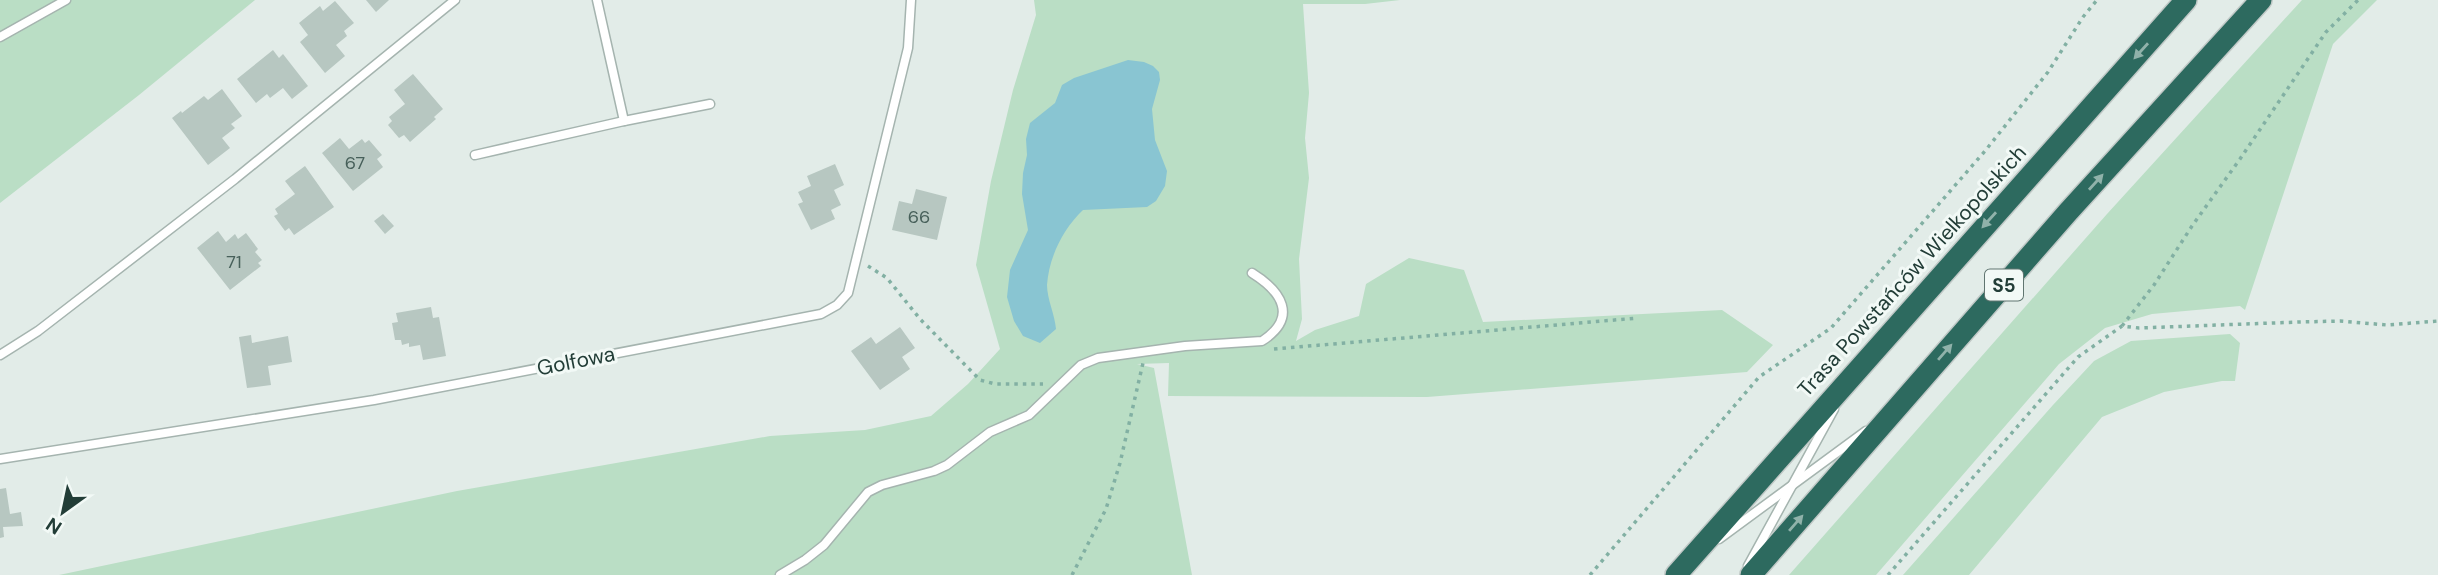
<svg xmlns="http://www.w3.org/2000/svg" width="2438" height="575" viewBox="0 0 2438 575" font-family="'DM Sans',sans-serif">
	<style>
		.green { fill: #badec5 }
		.water { fill: #89c5d2 }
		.building { fill: #b7c7c1 }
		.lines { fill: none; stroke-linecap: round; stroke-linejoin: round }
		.lane-casing { stroke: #a5b4af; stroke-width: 11 }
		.highway-casing { stroke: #c1c9c7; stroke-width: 24 }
		.path { stroke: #82b0a3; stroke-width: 3.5; stroke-dasharray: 3.5 5; stroke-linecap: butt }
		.lane { stroke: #fff; stroke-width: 8 }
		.highway { stroke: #2d6a5f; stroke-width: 21 }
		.oneway { fill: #90b2aa }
		.labels { text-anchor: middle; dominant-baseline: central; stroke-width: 6; stroke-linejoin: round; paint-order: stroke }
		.number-label { font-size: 18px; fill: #47605a }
		.shield { fill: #f2f9f6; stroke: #607570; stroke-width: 2 }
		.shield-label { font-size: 19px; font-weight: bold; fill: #223d37 }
		.street-label { font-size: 21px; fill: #223d37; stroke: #f2f9f6 }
	</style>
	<rect width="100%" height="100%" fill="#e2ece8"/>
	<!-- green -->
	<g class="green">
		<polygon points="0,0 255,0 139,95 0,203"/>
		<polygon points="1034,0 1400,0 1365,4 1303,4 1309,93 1305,138 1309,178 1299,259 1302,319 1296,341 1315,330 1359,316 1366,284 1409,258 1464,270 1483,322 1722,310 1773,345 1747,372 1427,397 1168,396 1169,363 1137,364 1154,368 1192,575 59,575 457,491 770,436 865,430 931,416 968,384 1000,349 976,265 991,181 1013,90 1036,15"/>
		<polygon points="2302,0 2377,0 2333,44 2245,310 2240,306 2152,314 2105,328 2059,364 1876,575 1789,575 2107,214"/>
		<polygon points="2230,334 2240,343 2235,381 2222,381 2164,392 2102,417 1969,575 1903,575 2053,405 2094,361 2131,341"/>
	</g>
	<!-- water -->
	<path class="water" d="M 1128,60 L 1144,62 L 1153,66 L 1159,72 L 1160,80 L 1152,109 L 1155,140 L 1167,171 L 1165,186 L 1156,201 L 1147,207 L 1083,210 C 1063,229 1049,257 1047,285 C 1047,299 1055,315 1056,329 L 1040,343 L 1023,336 L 1014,321 L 1007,297 L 1010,270 L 1028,230 L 1022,194 L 1023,173 L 1027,155 L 1026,139 L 1030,123 L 1055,103 L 1062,85 L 1074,78 Z"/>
	<!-- building -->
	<g class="building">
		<polygon points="366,0 389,0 376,12"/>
		<polygon points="335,1 354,23 344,31 347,36 336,45 345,56 325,73 300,42 308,35 299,23 320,6 323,11"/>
		<polygon points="273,50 279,58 283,54 308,86 292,99 283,88 270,98 267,94 256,103 237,79"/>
		<polygon points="413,74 443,109 434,117 436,119 410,142 404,135 399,138 388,125 392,121 389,117 405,104 394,90"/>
		<polygon points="222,89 242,116 231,124 235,128 222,138 230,148 208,165 172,118 181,111 182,113 204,96 208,100"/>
		<polygon points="340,138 349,149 362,139 365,143 369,140 382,155 377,159 383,167 353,191 322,153"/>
		<polygon points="835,164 844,185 834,190 841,205 831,210 835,219 811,230 798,204 803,202 798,192 811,186 807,176"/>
		<polygon points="305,166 334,207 294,235 289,228 285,231 274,216 278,214 275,209 295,194 285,181"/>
		<polygon points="916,189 947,197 937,240 892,230 899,201 912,204"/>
		<polygon points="383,214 394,226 385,234 374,221"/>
		<polygon points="218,231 226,242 235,234 238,239 246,233 258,249 255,252 262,260 258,263 261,266 230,290 197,248"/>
		<polygon points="431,307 433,318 439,317 446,356 423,360 420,345 409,347 409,343 402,345 401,340 395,340 392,323 398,322 396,313"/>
		<polygon points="900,327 915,348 902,357 910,369 880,390 851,351 871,337 876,344"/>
		<polygon points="251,335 252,343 288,336 292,362 268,366 271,385 247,388 239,337"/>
		<polygon points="6,488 10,514 21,512 23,526 3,527 4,537 0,538 0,489"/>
	</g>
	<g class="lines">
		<!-- lane casing -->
		<g class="lane-casing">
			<g id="lane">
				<polyline points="597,0 624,121 710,104"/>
				<polyline points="0,37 66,0"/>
				<polyline points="475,155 624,121"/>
				<polyline points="0,355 38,331 235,179 455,0"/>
				<polyline points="0,459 374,400 821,314 837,305 848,293 908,48 911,0"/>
				<polyline points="1719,539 1866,431"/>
				<polyline points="1748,566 1834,409"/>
				<path d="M 780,575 L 805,560 L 824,545 L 868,492 L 882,485 L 934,471 L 947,465 L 990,432 L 1029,415 L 1081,365 L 1098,358 L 1185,346 L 1262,341 C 1299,317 1281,291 1252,273"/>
			</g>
		</g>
		<!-- highway casing -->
		<g class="highway-casing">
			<g id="highway">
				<polyline points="1676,575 2186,0"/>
				<polyline points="1751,575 2068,212 2261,0"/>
			</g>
		</g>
		<!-- path -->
		<g class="path">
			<polyline points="868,266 887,278 920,319 980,380 995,384 1043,384"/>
			<polyline points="2122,326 2154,285 2192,226 2240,159 2326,32 2358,0"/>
			<polyline points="1274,349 1638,318"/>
			<polyline points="1072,575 1106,509 1120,463 1143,363"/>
			<polyline points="1590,575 1759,377 1831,328 1985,151 2048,72 2083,17 2097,0"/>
			<polyline points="1888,575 2078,357 2122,326 2139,328 2299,322 2340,321 2387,325 2438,321"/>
		</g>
		<!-- lane -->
		<use href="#lane" class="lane"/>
		<!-- highway -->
		<use href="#highway" class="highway"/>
	</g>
	<!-- one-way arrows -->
	<defs><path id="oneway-solid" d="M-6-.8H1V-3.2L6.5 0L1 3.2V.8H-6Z" transform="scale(1.75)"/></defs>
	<g class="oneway">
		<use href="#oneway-solid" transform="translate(2141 51) rotate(132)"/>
		<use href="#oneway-solid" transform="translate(2096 182) rotate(-48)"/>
		<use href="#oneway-solid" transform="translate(1989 220) rotate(132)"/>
		<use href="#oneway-solid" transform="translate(1945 352) rotate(-49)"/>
		<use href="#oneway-solid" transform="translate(1796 523) rotate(-49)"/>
	</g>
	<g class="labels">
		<!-- number labels -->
		<g class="number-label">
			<text x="355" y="163">67</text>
			<text x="919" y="217">66</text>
			<text x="234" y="262">71</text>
		</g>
		<!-- shield labels -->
		<rect class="shield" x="1985" y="269.5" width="38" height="31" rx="5"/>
		<g class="shield-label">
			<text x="2004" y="285">S5</text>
		</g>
		<!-- street labels -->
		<g class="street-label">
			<text transform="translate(1912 271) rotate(-48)">Trasa Powstańców Wielkopolskich</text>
			<text transform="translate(576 361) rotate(-11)">Golfowa</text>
		</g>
	</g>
	<!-- north arrow -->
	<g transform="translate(63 512) rotate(213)" stroke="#f2f9f6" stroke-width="5" paint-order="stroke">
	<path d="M0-5L12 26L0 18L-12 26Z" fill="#223d37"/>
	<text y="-10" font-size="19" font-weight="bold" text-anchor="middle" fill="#223d37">N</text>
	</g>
</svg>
